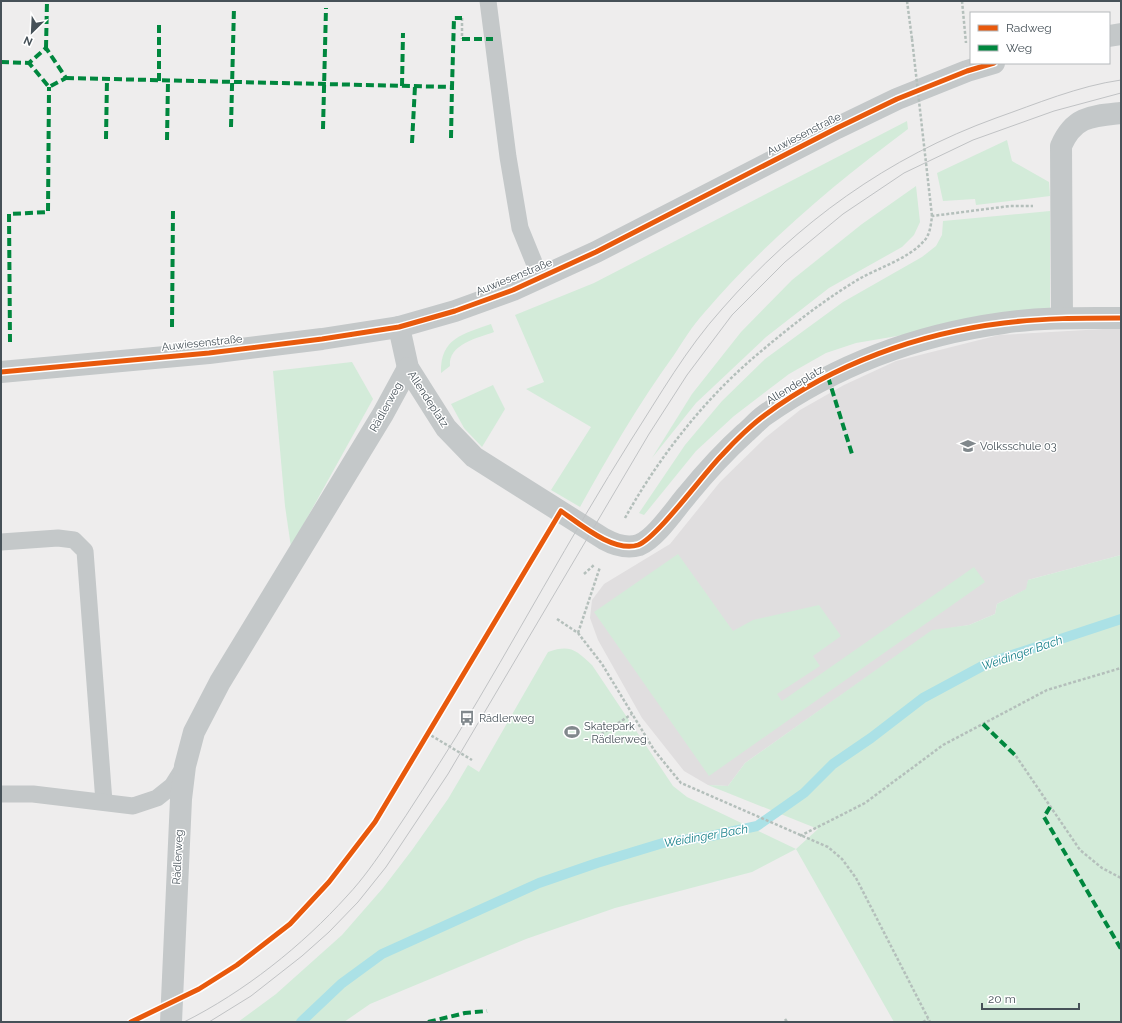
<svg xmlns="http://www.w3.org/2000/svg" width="1122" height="1023" viewBox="0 0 1122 1023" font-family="Raleway,sans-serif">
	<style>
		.education { fill: #e0dedf }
		.green { fill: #d3ebd9 }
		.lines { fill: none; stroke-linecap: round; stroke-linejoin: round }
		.stream { stroke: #abe1e6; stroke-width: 10 }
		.path { stroke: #b4bfbb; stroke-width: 2.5; stroke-dasharray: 3 2; stroke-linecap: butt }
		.service { stroke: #c4c8c9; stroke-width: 17 }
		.minor { stroke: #c4c8c9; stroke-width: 22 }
		.tram { stroke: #c0c2c4; stroke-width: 1 }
		.path-bridge { stroke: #b4bfbb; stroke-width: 2.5; stroke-dasharray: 3 2; stroke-linecap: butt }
		.quiet { stroke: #00873e; stroke-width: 4; stroke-dasharray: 8 4; stroke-linecap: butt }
		.cycleway-casing { stroke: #fff; stroke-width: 8 }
		.cycleway { stroke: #e8590c; stroke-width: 5 }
		.labels { text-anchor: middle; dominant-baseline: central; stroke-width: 3; stroke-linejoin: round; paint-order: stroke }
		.street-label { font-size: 11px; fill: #465158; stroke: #fff }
		.poi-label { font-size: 11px; fill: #465158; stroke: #fff; text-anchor: start }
		.water-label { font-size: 12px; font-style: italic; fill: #17818a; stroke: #fff }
	</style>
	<rect width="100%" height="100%" fill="#eeeded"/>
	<!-- education -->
	<polygon class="education" points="1121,328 1121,555 1028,580 1027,589 997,604 995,614 969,625 932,631 745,763 728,786 708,785 684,771 642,718 598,640 590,618 592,600 604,584 670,544 720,482 765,438 800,410 844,385 896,361 999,335"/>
	<!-- green -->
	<g class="green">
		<path d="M 907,121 L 908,129 C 834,184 764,243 704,313 C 693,325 683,341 674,355 C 639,403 609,455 580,507 L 551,490 L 591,427 L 526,389 L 544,382 L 515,315 L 594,283 Z"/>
		<polygon points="1007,140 1012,161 1049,182 1050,196 976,205 975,199 943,201 937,173"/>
		<polygon points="916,186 920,222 914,235 902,247 829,288 766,337 696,403 652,458 692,394 741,332 792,280 862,224"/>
		<polygon points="1050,211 1050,310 856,343 826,353 789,374 734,416 696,451 644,515 639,513 685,445 722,401 765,359 843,302 922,257 936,246 942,235 943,221"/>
		<path d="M 491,324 L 494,332 C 478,338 448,344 450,366 L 441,373 C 440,338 463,334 491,324 Z"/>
		<polygon points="352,362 373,399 291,547 285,506 273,371"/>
		<polygon points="493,385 505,409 482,447 464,428 451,404"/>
		<polygon points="678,554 733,631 753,620 819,605 841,636 813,656 820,666 777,694 782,701 974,567 985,582 709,776 594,612"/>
		<path d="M 1121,555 L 1121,1022 L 894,1022 L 796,849 L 752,872 L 615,908 L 526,939 L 370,1004 L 344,1022 L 238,1022 L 276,994 L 342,935 L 383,888 L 412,850 L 448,799 L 468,765 L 479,772 L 548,652 C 570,644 576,650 592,665 L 673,786 L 687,797 L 796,849 L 818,829 L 708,785 L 728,786 L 745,763 L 932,630 L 969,625 L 995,614 L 997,604 L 1026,589 L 1028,580 Z"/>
	</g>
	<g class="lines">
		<!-- stream -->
		<polyline class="stream" points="301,1022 341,984 382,954 539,883 597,863 663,843 711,836 757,826 804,793 833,764 871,738 923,698 988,663 1121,619"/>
		<!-- path -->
		<g class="path">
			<polyline points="907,1 912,39"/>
			<polyline points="962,1 966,43"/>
			<polyline points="462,18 462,39"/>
			<path d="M 625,518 C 659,457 705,398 759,353 C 791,326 824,300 859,279 C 880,267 908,259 924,241 C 930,235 931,224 932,216 L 1010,206 L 1033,206"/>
			<polyline points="584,574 594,565"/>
			<polyline points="557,619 578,633 602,664 654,750 681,783 828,847 842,859 856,878 930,1022"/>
			<polyline points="578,633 600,567"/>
			<polyline points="427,733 472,760"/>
			<polyline points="597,737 632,714"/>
			<polyline points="1016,756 1080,850 1102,868 1121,878"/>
			<polyline points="800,836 865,803 943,745 1047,690 1121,668"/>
			<polyline points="202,987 237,965 290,924 329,882 375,822 545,536"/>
			<polyline points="785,1019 787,1022"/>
			<polyline points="131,1022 144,1017"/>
			<polyline points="923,1022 928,1019"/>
		</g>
		<!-- service -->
		<g class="service">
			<polyline points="488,1 508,157 520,228 540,277"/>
			<polyline points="1,542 58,538 74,540 85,551 104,802"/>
			<polyline points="1,794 33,794 133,806 157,798 172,786 184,767"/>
		</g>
		<!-- minor -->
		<g class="minor">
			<polyline points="1109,36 1121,34"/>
			<path d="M 1062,318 L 1061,146 C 1074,116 1092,116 1121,113"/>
			<path d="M 399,327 L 408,368 L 446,428 L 474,457 L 604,539 C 615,545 627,549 639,545 C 656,538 675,509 687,495 C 705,473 724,452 745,433 C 752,427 758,420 765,415 C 836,365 917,335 1003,323 C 1042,317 1082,318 1121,318"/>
			<polyline points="1,372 209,353 322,339 399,327 455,311 513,290 596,252 837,128 897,99 967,71 994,63"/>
			<polyline points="171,1022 181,799 185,766 194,732 220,682 383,414 408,368"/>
		</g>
		<!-- tram -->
		<g class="tram">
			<path d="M 184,1022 C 244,992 302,946 347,896 C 363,879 376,860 389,841 C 412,807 434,772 456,737 C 516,638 570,537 631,440 C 660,395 686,349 722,309 C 797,223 888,157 996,118 C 1036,104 1078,86 1121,80"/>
			<polyline points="209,1022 251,996 302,956 329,932 358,902 386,867 448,774 649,434 687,375 732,315 785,262 843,214 904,173 973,140 1054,111 1121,93"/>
		</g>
		<!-- path-bridge -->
		<polyline class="path-bridge" points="912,39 932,216"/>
		<!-- quiet -->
		<g class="quiet">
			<polyline points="462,39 493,39"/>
			<polyline points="46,48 47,1"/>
			<polyline points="1,62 29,63 46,48 66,78 49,87 29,63"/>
			<polyline points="66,78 452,87 454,18 462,18"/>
			<polyline points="159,81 159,22"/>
			<polyline points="402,86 403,33"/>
			<polyline points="231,127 234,7"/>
			<polyline points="323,129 326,8"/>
			<polyline points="451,138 452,87"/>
			<polyline points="106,139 107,79"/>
			<polyline points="167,140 168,81"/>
			<polyline points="412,143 415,86"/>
			<polyline points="172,327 173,210"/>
			<polyline points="10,342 9,214 48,212 49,87"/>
			<polyline points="828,377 852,454"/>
			<polyline points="983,724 1016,756"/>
			<polyline points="1050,807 1044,817 1121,949"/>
			<polyline points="428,1022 465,1013 487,1011"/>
		</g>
		<!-- cycleway casing -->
		<g class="cycleway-casing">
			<g id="cycleway">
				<polyline points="1,372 209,353 322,339 399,327 455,311 513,290 596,252 837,128 897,99 967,71 994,63"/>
				<path d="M 131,1022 L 199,989 L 237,965 L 290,924 L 329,882 L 375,822 L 561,511 C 580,524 614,553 638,545 C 657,538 704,473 722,455 C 735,441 750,426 765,415 C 833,364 920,333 1004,323 C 1043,318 1082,318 1121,318"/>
			</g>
		</g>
		<!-- cycleway -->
		<use href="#cycleway" class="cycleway"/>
	</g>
	<!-- icons -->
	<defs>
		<g id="school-bare" transform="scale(1.2)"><path d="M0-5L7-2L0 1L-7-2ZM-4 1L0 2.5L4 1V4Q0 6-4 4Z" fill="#81888c" stroke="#fff" stroke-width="2.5" paint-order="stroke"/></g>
		<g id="bus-bare" transform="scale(1.2)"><path d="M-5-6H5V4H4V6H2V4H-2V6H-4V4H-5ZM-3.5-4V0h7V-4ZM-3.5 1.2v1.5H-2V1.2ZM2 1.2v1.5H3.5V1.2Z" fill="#81888c" stroke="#fff" stroke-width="2.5" paint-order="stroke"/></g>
		<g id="stadium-bare" transform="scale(1.2)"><path d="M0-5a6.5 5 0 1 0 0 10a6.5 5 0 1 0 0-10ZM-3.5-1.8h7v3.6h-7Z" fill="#81888c" stroke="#fff" stroke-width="2.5" paint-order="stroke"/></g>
	</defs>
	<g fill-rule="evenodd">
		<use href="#school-bare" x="968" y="446"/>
		<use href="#bus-bare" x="467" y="718"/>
		<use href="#stadium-bare" x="572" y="732"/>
	</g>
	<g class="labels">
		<!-- street labels -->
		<g class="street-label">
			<text transform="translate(804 134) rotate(-27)">Auwiesenstraße</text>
			<text transform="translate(514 277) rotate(-22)">Auwiesenstraße</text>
			<text transform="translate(202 343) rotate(-6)">Auwiesenstraße</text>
			<text transform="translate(795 385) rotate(-31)">Allendeplatz</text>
			<text transform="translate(428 399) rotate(57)">Allendeplatz</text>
			<text transform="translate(386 407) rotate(-61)">Rädlerweg</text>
			<text transform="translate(178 857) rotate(-87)">Rädlerweg</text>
		</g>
		<!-- poi labels -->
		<g class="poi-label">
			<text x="980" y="446">Volksschule 03</text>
			<text x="479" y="718">Rädlerweg</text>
			<text x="584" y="726">Skatepark<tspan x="584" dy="13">- Rädlerweg</tspan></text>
		</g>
		<!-- water labels -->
		<g class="water-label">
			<text transform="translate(1022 653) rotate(-19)">Weidinger Bach</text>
			<text transform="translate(706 836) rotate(-10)">Weidinger Bach</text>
		</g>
	</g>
	<!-- border -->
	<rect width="1122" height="1023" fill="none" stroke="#465158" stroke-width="4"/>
	<!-- legend -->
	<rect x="970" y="12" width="140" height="52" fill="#ffffff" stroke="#b5b9bc"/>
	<rect x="978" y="25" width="20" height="6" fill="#e8590c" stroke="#b5b9bc"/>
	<text x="1006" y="32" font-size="12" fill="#465158">Radweg</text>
	<rect x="978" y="45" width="20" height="6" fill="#00873e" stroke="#b5b9bc"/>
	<text x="1006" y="52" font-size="12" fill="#465158">Weg</text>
	<!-- north arrow -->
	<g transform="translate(32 32) rotate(204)" stroke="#ffffff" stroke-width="3" paint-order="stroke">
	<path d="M0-3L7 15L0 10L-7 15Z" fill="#465158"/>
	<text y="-6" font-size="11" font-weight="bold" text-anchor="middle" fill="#465158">N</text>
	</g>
	<!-- scale -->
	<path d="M982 1003v6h97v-6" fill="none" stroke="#465158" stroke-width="2"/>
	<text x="988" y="1003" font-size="12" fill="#465158" stroke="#ffffff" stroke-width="3" paint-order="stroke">20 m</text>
</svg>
